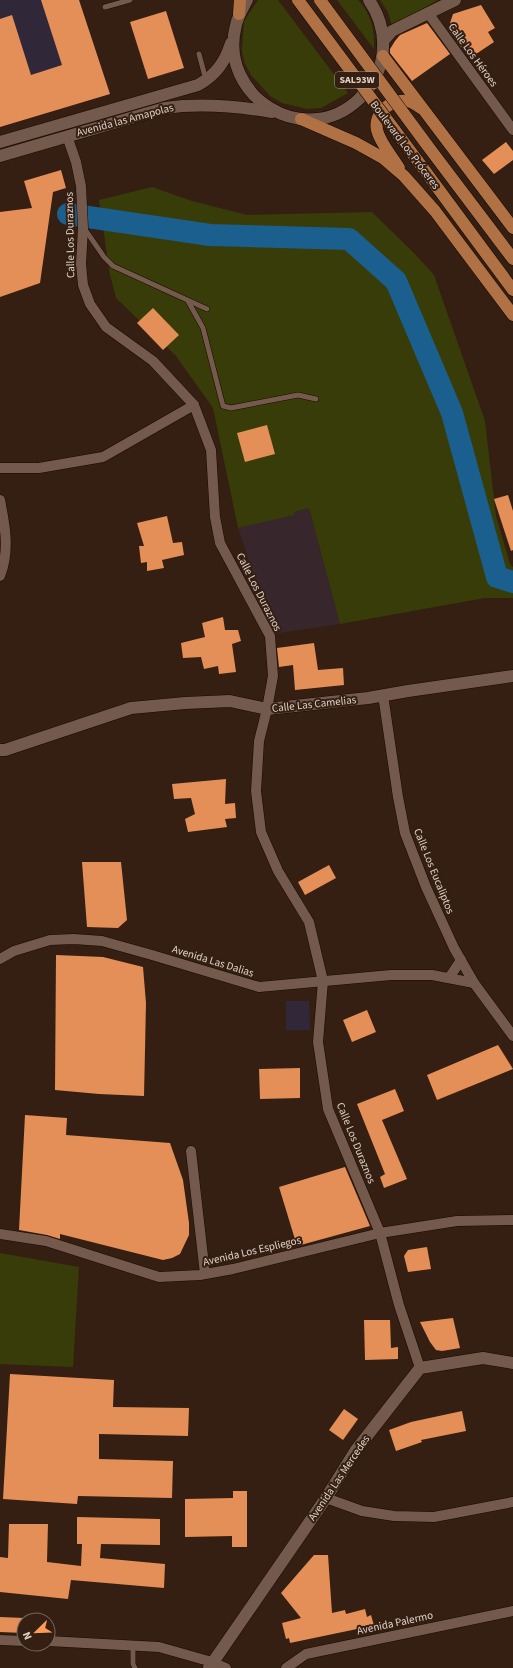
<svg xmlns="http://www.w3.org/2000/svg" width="513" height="1668" viewBox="0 0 513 1668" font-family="'Source Sans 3',sans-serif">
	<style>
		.commercial { fill: #302838 }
		.education { fill: #38262d }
		.green { fill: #383c08 }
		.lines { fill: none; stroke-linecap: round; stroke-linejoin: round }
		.river { stroke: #1b5f8e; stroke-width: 22 }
		.building { fill: #e58f58 }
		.service-casing { stroke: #1b0801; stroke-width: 6 }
		.minor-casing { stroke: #1b0801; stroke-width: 11 }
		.tertiary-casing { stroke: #1b0801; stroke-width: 13 }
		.secondary-casing { stroke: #1b0801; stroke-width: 13 }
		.trunk-casing { stroke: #1b0801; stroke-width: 13 }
		.service { stroke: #735a4c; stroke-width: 5 }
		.minor { stroke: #735a4c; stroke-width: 10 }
		.tertiary { stroke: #735a4c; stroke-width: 12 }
		.secondary { stroke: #735a4c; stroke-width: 12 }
		.trunk { stroke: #b07244; stroke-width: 12 }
		.trunk-bridge-casing { stroke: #1b0801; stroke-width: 13; stroke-linecap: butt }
		.trunk-bridge { stroke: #b07244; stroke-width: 12 }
		.labels { text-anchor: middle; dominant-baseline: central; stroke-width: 4; stroke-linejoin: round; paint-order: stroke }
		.shield { fill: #341f12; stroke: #ac9c92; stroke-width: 1 }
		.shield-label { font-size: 10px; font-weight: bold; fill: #e0d1c9 }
		.street-label { font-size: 11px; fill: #e0d1c9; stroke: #341f12 }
	</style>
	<rect width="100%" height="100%" fill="#341f12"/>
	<!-- commercial -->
	<g class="commercial">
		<polygon points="0,0 79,0 110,94 0,127"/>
		<polygon points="286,1001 309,1001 310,1030 286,1030"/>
	</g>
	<!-- education -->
	<polygon class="education" points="309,508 340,624 273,634 238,528"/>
	<!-- green -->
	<g class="green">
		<polygon points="258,0 278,0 348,93 321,108 307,109 282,103 270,96 251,75 244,62 242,50 244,21"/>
		<path d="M 337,0 L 358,0 C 371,13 375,31 374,49 Z"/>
		<polygon points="380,0 438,0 392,26 388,12"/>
		<polygon points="152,187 192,201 247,215 372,212 415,254 434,275 485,421 496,516 510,564 513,567 513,598 485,598 340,624 309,508 294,512 294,515 238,528 213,408 176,356 116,298 110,275 99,200"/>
		<polygon points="0,1253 79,1267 73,1367 0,1364"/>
	</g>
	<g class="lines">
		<!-- river -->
		<polyline class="river" points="68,214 210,235 349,239 396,281 452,413 497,577 513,582"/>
	</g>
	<!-- building -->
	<g class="building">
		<polygon points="41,0 79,0 110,94 0,127 0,19 12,15 31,75 62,65"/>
		<polygon points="481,5 495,28 488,32 494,42 473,56 465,44 461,47 448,29 453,14"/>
		<polygon points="166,11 184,68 148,79 130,22"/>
		<polygon points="427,23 450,54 412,81 390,53 390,49 395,41 400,35"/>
		<polygon points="506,142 513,151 513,160 494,174 482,160"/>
		<polygon points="61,170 66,188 53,192 40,283 0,297 0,212 32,208 24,181"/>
		<polygon points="153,308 179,335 163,350 137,323"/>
		<polygon points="267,425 275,454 245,462 237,433"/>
		<polygon points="508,495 513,511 513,550 511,551 494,499"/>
		<polygon points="167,516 173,543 182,542 184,555 162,560 164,568 147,571 147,562 141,563 139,546 144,546 137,523"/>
		<polygon points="223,617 225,630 238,630 241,641 232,644 236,672 219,674 218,666 204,669 201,657 183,658 181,643 205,637 202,623"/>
		<polygon points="314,643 318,670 343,668 344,685 295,690 293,665 279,667 277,648"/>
		<polygon points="226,779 225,804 235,803 236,818 225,819 227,827 188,832 185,819 195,814 191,798 174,799 172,784"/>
		<polygon points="82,862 121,862 127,920 118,928 87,927"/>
		<polygon points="329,865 336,878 305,895 298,882"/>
		<polygon points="56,955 103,957 143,967 146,1003 144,1096 99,1094 55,1090"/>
		<polygon points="367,1010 376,1032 352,1042 343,1020"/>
		<polygon points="498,1045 513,1069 437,1100 427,1075"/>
		<polygon points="300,1068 300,1098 260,1099 259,1069"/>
		<polygon points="395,1089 404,1111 382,1120 407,1179 384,1188 380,1177 385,1174 357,1104"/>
		<polygon points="25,1115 67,1118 66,1135 170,1143 183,1180 189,1223 189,1235 180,1254 172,1258 163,1260 60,1234 60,1239 47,1235 19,1230"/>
		<polygon points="345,1167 370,1226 297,1246 279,1187"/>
		<polygon points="427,1247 431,1269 408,1272 404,1256 408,1250"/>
		<polygon points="453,1318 460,1348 442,1351 436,1350 430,1342 420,1322"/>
		<polygon points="364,1320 390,1320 391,1348 398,1347 398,1359 365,1360"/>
		<polygon points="10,1374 114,1380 113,1407 189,1408 188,1436 99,1434 99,1459 173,1461 172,1498 78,1496 77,1504 3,1499"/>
		<polygon points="344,1409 358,1419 343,1440 329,1430"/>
		<polygon points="462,1411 466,1431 421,1440 422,1442 396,1451 389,1430 411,1422"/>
		<polygon points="233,1491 247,1491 247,1547 232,1547 232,1536 185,1537 185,1499 233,1498"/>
		<polygon points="77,1517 160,1519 160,1545 101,1544 100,1558 165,1564 164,1588 71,1580 68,1599 0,1592 0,1557 8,1558 9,1524 48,1524 47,1562 81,1566 82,1544 77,1544"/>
		<polygon points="314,1555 328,1555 332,1613 345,1610 346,1614 365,1609 367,1617 371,1615 375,1629 359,1634 357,1629 290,1643 289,1638 286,1639 282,1623 301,1618 281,1593"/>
		<polygon points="0,1617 24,1618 24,1633 0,1632"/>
	</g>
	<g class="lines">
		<!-- service casing -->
		<g class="service-casing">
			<g id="service">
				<polyline points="105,7 130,0"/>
				<polyline points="199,54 206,80"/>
				<polyline points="84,228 104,257 113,266 207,309"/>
				<polyline points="188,301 203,328 223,406 231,408 298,395 316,399"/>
				<polyline points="133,1646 133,1664 135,1668"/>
			</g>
		</g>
		<!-- minor casing -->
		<g class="minor-casing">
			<g id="minor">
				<polyline points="428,13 513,130"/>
				<polyline points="67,136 76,162 81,186 83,228 81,264 83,285 90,304 106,327 153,361 194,405 211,450 215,517 220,543 270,636 273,676 267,709 259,741 256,791 261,832 278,871 309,922 323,981 318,1042 328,1109 380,1233 399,1305 420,1368"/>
				<polyline points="0,468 39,468 103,457 194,405"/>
				<path d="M 0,500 C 5,525 10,551 0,576"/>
				<polyline points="383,695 398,797 405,833 426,887 454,948 474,983 513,1036"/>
				<polyline points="0,959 14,951 50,940 74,939 102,941 152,955 259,987 391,975 432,975 474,983"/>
				<polyline points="449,978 461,960"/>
				<polyline points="191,1151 205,1274"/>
				<polyline points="0,1234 46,1241 159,1277 200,1275 233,1269 380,1233 457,1221 513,1220"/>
				<polyline points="326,1498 362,1511 394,1516 434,1517 513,1502"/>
				<polyline points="0,1640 24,1641"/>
				<polyline points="48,1641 159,1647 212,1662 226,1668"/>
				<polyline points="286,1668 306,1654 513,1611"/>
			</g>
		</g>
		<!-- tertiary casing -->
		<g class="tertiary-casing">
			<g id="tertiary">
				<polyline points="0,750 5,750 131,708 185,703 230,701 267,709 368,698 408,691 513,676"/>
				<polyline points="209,1668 326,1498 356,1450 420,1368 483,1358 513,1363"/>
			</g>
		</g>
		<!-- secondary casing -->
		<g class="secondary-casing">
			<g id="secondary">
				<path d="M 247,0 C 243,8 238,16 236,25 C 217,96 305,151 359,99 C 370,89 377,77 381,63 C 386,41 382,19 369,0"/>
				<polyline points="383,41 392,31 400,27 455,0"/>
				<path d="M 0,142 L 198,85 C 216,75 225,62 231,43"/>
				<path d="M 0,156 L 165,108 C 200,103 236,106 272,112"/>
			</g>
		</g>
		<!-- trunk casing -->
		<g class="trunk-casing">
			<g id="trunk">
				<polyline points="239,14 240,0"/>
				<polyline points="383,56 513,228"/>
				<polyline points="301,119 356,143 383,158 404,176 435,211 513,315"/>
				<polyline points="430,149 513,259"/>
				<polyline points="417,160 513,290"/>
				<path d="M 399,168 C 392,156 380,143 377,130 C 373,113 393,96 411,102 C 414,103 418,106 421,108"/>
			</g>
		</g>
		<!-- service -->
		<use href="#service" class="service"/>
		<!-- minor -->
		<use href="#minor" class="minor"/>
		<!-- tertiary -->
		<use href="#tertiary" class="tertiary"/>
		<!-- secondary -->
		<use href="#secondary" class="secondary"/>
		<!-- trunk -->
		<use href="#trunk" class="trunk"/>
		<!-- trunk-bridge casing -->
		<g class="trunk-bridge-casing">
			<g id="trunk-bridge">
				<polyline points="298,0 417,160"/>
				<polyline points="320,0 430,149"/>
			</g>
		</g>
		<!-- trunk-bridge -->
		<use href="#trunk-bridge" class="trunk-bridge"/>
	</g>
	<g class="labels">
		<!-- shield labels -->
		<rect class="shield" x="335" y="72" width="44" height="16" rx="3"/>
		<g class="shield-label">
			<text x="357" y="80">SAL93W</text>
		</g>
		<!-- street labels -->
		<g class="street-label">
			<text transform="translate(473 55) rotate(54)">Calle Los Héroes</text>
			<text transform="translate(125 120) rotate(-15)">Avenida las Amapolas</text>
			<text transform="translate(405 145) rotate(53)">Boulevard Los Próceres</text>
			<text transform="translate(70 235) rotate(-91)">Calle Los Duraznos</text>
			<text transform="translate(259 592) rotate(63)">Calle Los Duraznos</text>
			<text transform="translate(314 704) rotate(-6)">Calle Las Camelias</text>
			<text transform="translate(434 871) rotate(68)">Calle Los Eucaliptos</text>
			<text transform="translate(213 961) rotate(17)">Avenida Las Dalias</text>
			<text transform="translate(356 1143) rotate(68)">Calle Los Duraznos</text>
			<text transform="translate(252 1251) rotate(-13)">Avenida Los Espliegos</text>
			<text transform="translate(339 1478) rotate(-56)">Avenida Las Mercedes</text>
			<text transform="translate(395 1623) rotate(-12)">Avenida Palermo</text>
		</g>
	</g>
	<!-- north arrow -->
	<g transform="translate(36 1632) rotate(247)"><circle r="19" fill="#341f12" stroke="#79665b"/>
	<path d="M0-3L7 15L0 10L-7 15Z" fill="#fe9b59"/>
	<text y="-6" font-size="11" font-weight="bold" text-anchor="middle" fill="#e0d1c9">N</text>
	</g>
</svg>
